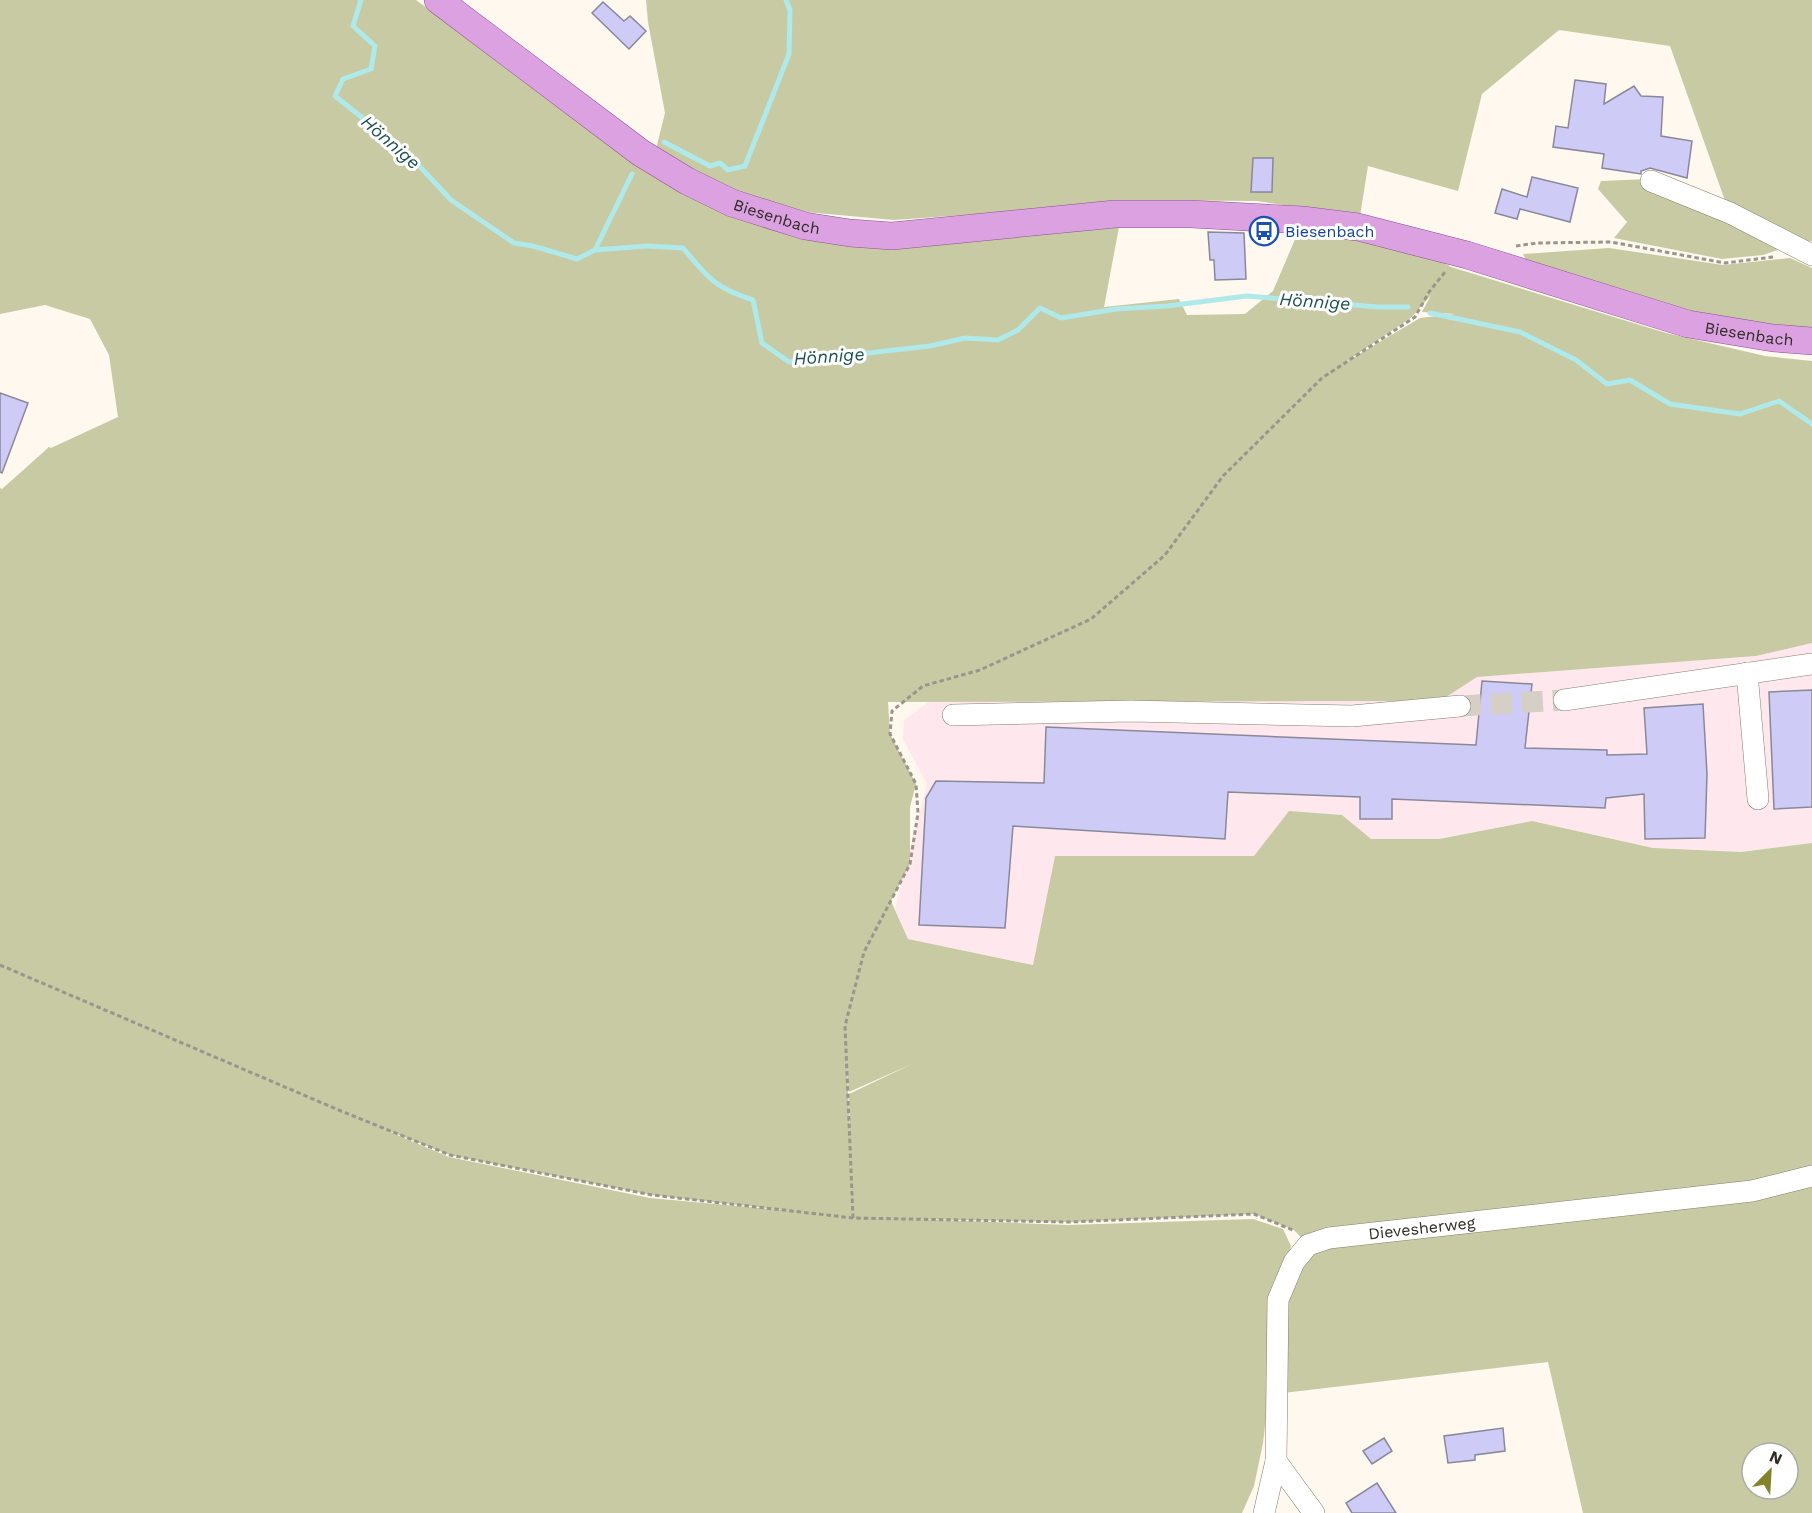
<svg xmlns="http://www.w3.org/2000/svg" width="1812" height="1513" viewBox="0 0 1812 1513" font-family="'Work Sans',sans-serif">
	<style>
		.commercial { fill: #fee8ed }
		.green { fill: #c7caa3; fill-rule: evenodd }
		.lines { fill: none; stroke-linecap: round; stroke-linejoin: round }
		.stream { stroke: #afe9e9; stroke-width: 5 }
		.building { fill: #ceccf7; stroke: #898898; stroke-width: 1.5 }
		.minor-tunnel { stroke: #d5cfc6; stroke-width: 21; stroke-dasharray: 21 10; stroke-linecap: butt }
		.minor-casing { stroke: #877e70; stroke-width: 22 }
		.major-casing { stroke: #905092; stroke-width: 28 }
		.path { stroke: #9a958d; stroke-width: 3; stroke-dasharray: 4.5 3; stroke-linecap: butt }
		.minor { stroke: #fff; stroke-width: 21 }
		.major { stroke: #dba1e0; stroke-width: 27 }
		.labels { text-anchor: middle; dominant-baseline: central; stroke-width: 6; stroke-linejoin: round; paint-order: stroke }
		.street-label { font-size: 16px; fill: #302c26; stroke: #fff }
		.transit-label { font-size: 16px; fill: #164399; stroke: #fff; text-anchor: start }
		.water-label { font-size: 18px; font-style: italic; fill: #1d5050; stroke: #fff }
	</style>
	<rect width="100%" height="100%" fill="#fef8ee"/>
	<!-- commercial -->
	<polygon class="commercial" points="1812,643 1812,843 1741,852 1653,848 1532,821 1439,839 1370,839 1342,815 1254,856 1055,857 1034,965 908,939 895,908 927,784 903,739 904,720 930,701 1440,701 1477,677 1756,656"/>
	<!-- green -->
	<g class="green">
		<path d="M 0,0 L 416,0 L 636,161 L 893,247 L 1119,227 L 1104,307 L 1179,299 L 1187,315 L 1245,314 L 1273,291 L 1299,230 L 1354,240 L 1437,259 L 1451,267 L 1666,333 L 1765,356 L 1812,361 L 1812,643 L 1756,656 L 1477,677 L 1440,701 L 888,702 L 890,734 L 916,784 L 910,807 L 910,864 L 891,901 L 908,939 L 1033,965 L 1055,856 L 1254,856 L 1289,811 L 1342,815 L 1371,839 L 1439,839 L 1532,821 L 1653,848 L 1741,852 L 1812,843 L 1812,1170 L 1751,1185 L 1308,1245 L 1294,1230 L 1254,1214 L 1070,1222 L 909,1219 L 1068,1225 L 1253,1219 L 1283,1229 L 1291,1246 L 1274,1300 L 1273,1356 L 1263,1443 L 1254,1486 L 1242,1513 L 0,1513 L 0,488 L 2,489 L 49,447 L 51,448 L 118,417 L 109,355 L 90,319 L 45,305 L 0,314 ZM 1431,295 L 1422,312 L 1455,314 L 1420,318 L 1341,365 L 1412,317 ZM 914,1063 L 849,1094 L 850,1135 L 847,1069 L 849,1092 ZM 376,1126 L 450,1155 L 652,1195 L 792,1211 L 650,1198 L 449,1157 Z"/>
		<polygon points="646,0 1812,0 1812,241 1797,244 1728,209 1670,46 1559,30 1482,94 1458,191 1368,166 1360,216 1257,201 1122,200 1006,212 894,220 806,212 732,190 656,149 665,113 648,22"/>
		<polygon points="1650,179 1790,246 1763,255 1722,259 1614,238 1627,222 1598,189 1601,181"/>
		<polygon points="1609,248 1723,265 1790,258 1812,268 1812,330 1777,327 1688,312 1528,265 1523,254"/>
		<path d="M 1812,1183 L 1812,1513 L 1583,1513 L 1548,1362 L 1283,1393 C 1283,1360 1276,1293 1298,1268 C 1306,1258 1317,1252 1328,1246 ZM 1752,1453 L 1788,1453 L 1788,1489 L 1752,1489 Z"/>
	</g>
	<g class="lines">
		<!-- stream -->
		<g class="stream">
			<path d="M 361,0 L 353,26 L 375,46 L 371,69 L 343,79 L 335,96 L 409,155 L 451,200 L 514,243 L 533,246 L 577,259 L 595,250 L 647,246 L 683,248 C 708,278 715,288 753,300 L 762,343 L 789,362 L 930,346 L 965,338 L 998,340 L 1018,330 L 1040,308 L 1061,318 L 1116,309 L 1167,306 L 1247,296 L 1378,307 L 1408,307"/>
			<polyline points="664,142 710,166 720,163 728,170 745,166 789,54 790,10 786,0"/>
			<polyline points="595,250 632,174"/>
			<polyline points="1430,313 1520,332 1576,360 1607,384 1630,380 1670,404 1740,414 1779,401 1812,424"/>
		</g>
	</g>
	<!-- building -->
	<g class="building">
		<polygon points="603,2 624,21 630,16 646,31 629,49 592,13"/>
		<polygon points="1575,80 1606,84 1604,104 1634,86 1641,96 1663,97 1661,136 1692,141 1687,178 1650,168 1641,171 1641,174 1602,168 1604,154 1553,147 1556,126 1568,128"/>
		<polygon points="1253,158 1273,158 1272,192 1251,192"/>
		<polygon points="1532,177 1578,188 1570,222 1520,209 1517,219 1495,213 1502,189 1527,197"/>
		<polygon points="1208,232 1244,233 1246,279 1215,280 1214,260 1210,260"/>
		<polygon points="0,393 28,403 2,473 0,472"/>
		<polygon points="1482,681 1532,684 1525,748 1607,750 1607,755 1647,754 1644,708 1703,704 1707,774 1705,838 1645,839 1644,794 1606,798 1605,808 1392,799 1392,819 1360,819 1360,797 1228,792 1225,839 1013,826 1005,928 919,925 926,798 936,781 1044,783 1046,727 1476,745"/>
		<polygon points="1812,690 1812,807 1774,809 1769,692"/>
		<polygon points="1503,1428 1505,1451 1475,1455 1475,1460 1448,1463 1444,1436"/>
		<polygon points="1384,1438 1392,1451 1372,1464 1363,1451"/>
		<polygon points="1377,1483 1396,1513 1352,1513 1346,1503"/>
	</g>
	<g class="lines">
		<!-- minor-tunnel -->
		<polyline class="minor-tunnel" points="1460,706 1564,700"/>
		<!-- minor casing -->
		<g class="minor-casing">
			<g id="minor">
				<polyline points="1651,181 1730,213 1812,255"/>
				<polyline points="1747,673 1758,799"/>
				<polyline points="1564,700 1812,664"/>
				<polyline points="953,715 1131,711 1352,716 1460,706"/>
				<polyline points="1276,1461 1314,1513"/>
				<path id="s1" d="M 1264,1513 L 1276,1461 L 1278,1300 L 1294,1262 L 1308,1245 L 1329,1238 L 1752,1191 L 1812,1176"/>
			</g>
		</g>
		<!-- major casing -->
		<g class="major-casing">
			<g id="major">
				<path id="s2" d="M 438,0 L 641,153 L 687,181 L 732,203 L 805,226 L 850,233 L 892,236 L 1115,214 L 1191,214 L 1302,220 L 1358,227 L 1467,255 L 1688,324 L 1773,338 L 1812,341"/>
			</g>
		</g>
		<!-- path -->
		<g class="path">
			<polyline points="1516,246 1537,243 1611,242 1725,263 1773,257"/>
			<polyline points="0,965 341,1111 450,1155 652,1195 853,1218 1070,1222 1254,1214 1295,1231"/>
			<polyline points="853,1218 845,1026 864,952 910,864 918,813 916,784 890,734 892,711 923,686 980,670 1091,619 1165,555 1223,476 1322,378 1415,317 1429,292 1445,272"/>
		</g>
		<!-- minor -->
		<use href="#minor" class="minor"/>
		<!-- major -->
		<use href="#major" class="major"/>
	</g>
	<!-- icons -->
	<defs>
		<g id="bus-ring" transform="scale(1.5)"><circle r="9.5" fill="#fff" stroke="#1a4fb4" stroke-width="1.5"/><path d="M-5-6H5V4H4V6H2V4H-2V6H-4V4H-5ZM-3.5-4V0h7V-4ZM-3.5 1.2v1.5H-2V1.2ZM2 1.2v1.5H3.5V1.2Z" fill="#1a4fb4"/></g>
	</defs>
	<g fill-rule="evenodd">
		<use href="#bus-ring" x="1264" y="231"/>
	</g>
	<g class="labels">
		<!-- street labels -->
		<g class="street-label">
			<text stroke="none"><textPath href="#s2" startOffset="405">Biesenbach</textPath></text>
			<text stroke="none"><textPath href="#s2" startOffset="1396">Biesenbach</textPath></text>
			<text stroke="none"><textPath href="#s1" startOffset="393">Dievesherweg</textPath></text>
		</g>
		<!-- transit labels -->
		<g class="transit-label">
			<text x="1285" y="231">Biesenbach</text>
		</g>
		<!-- water labels -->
		<g class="water-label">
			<text transform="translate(391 142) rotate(41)">Hönnige</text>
			<text transform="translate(1315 301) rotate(4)">Hönnige</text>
			<text transform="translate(829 356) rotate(-4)">Hönnige</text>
		</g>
	</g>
	<!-- north arrow -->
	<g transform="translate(1770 1471) rotate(24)"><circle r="28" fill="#ffffff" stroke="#acaba8" stroke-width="1.5"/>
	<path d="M0-4.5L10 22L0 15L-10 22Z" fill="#84832c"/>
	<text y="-9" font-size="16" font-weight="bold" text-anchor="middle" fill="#302c26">N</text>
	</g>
</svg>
